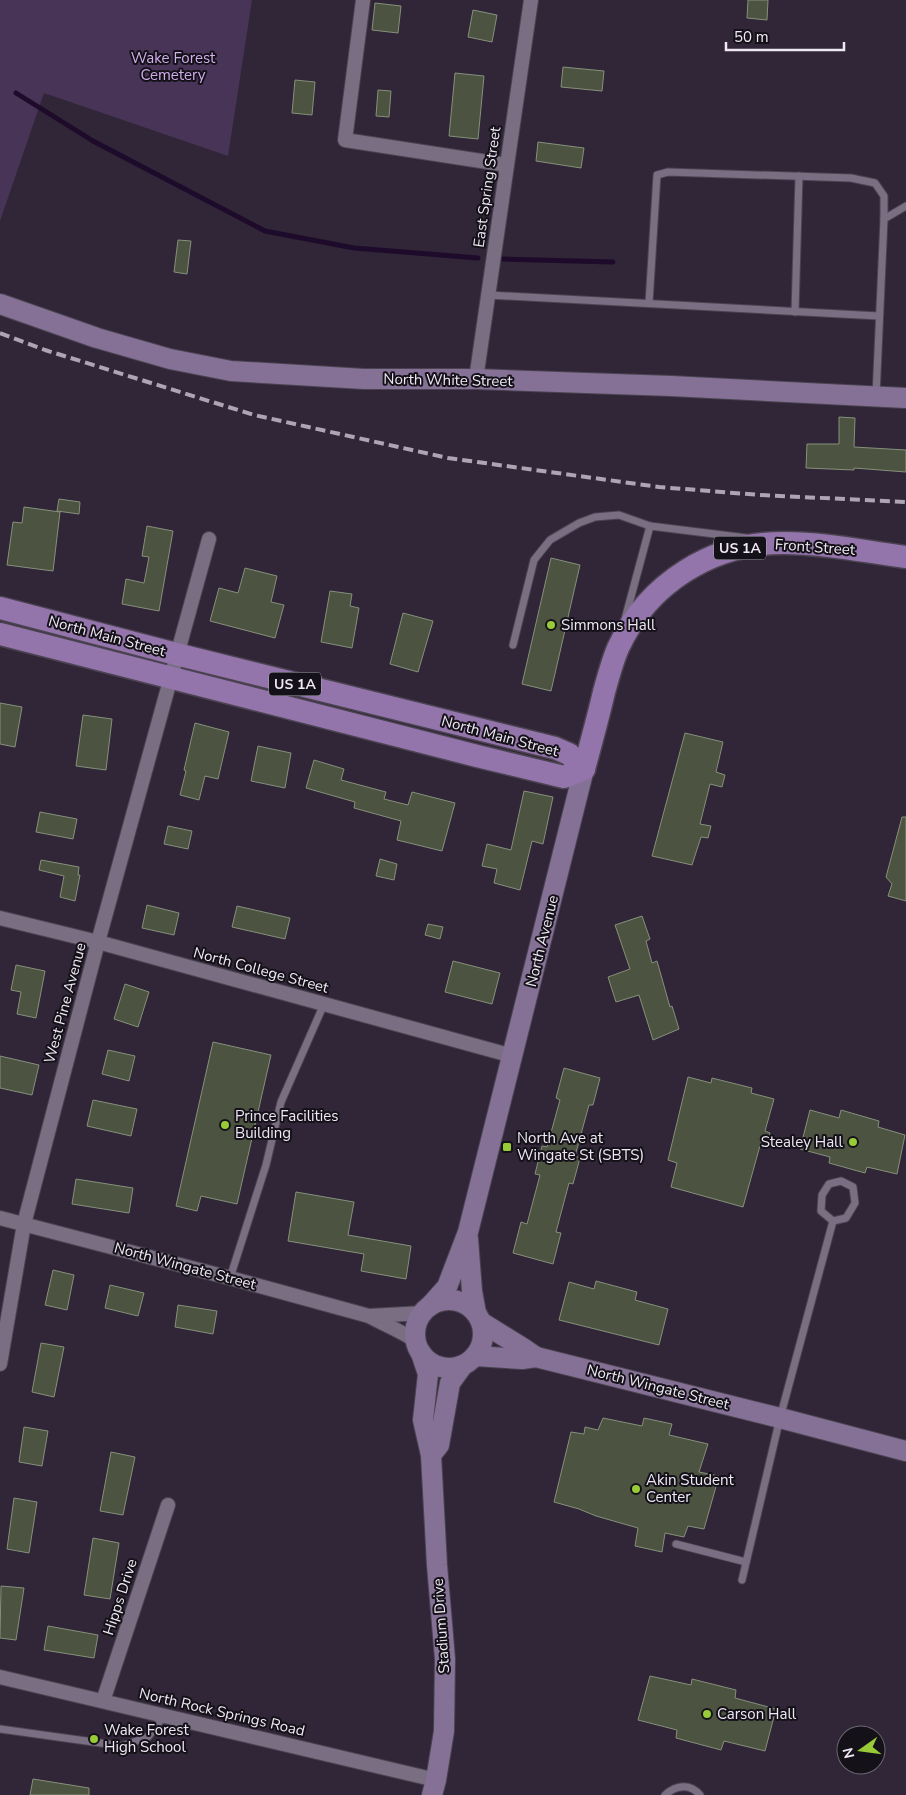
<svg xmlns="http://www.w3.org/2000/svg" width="906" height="1795" viewBox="0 0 906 1795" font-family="'Nunito Sans',sans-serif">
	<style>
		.green { fill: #483457 }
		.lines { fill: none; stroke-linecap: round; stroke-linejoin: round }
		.stream { stroke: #1e0b2b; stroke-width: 5 }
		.building { fill: #4c5441; stroke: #86907b }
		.lane-casing { stroke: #4b4351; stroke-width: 9 }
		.street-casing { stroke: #4b4351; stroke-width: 16 }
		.secondary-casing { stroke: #4b4351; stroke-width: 22 }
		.primary-casing { stroke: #4b4351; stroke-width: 25 }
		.lane { stroke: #796e82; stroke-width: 7 }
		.street { stroke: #796e82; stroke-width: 14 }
		.secondary { stroke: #867196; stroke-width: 20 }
		.primary { stroke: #9374ab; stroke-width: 22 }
		.rail { stroke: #ada5b3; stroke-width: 4; stroke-dasharray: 10 5; stroke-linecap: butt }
		.poi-dot { fill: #98cb37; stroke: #151119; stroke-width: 2 }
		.labels { text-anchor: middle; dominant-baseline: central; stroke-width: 4; stroke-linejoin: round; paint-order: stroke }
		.shield { fill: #151119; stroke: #ada8b2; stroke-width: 1 }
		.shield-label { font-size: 14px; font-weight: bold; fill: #eee8f4 }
		.park-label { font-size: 15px; fill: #d0aeed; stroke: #151119 }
		.street-label { font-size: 15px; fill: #eee8f4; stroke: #151119 }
		.poi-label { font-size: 15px; fill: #eee8f4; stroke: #151119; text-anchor: start }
	</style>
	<rect width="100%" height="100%" fill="#302637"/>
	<!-- green -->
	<polygon class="green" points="0,0 252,0 228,156 44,93 0,221"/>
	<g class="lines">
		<!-- stream -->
		<g class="stream">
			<polyline points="16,93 93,141 265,231 354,248 478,258"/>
			<polyline points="503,259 613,262"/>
		</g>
	</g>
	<!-- building -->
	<g class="building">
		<polygon points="748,0 768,0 767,20 747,18"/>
		<polygon points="375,3 401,6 398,33 372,30"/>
		<polygon points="473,10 497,15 492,42 468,37"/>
		<polygon points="563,67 604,71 602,91 561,87"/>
		<polygon points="455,73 484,76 478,139 449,136"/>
		<polygon points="295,80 315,82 312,115 292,113"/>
		<polygon points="378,90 391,91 389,117 376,116"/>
		<polygon points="538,142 584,148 581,168 536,161"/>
		<polygon points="178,240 191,241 187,274 174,272"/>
		<polygon points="839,417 855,418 854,447 906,450 906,472 854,468 854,470 806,468 807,444 839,444"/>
		<polygon points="59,499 80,502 79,514 57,511"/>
		<polygon points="24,507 60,512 53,571 7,565 13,522 22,523"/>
		<polygon points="147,526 173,531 159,611 122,604 126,579 144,583 149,557 142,556"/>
		<polygon points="551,558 580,565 551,691 522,684"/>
		<polygon points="245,568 277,576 271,602 284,605 275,638 210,621 219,588 238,593"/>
		<polygon points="330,591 352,594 350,606 359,608 352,648 321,642"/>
		<polygon points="403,613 433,621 418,672 390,664"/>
		<polygon points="0,703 22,707 15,747 0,744"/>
		<polygon points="83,715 112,719 106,770 76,766"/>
		<polygon points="195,723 229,732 218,779 205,776 199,800 180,795 186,771 184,770"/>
		<polygon points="685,733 723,742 716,772 725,775 722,787 710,784 700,824 711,826 708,838 701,837 692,865 652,856"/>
		<polygon points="258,746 291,753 285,788 251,781"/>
		<polygon points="314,760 344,769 341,780 386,792 384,799 408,805 412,792 455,803 442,851 397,840 401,821 354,808 355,802 306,788"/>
		<polygon points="524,791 553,797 543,844 532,841 520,890 494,883 497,869 482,866 487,844 511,850"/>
		<polygon points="40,812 77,819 73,839 36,832"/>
		<polygon points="902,817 906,817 906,901 888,896 892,884 886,877"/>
		<polygon points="168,826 192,831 188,849 164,844"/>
		<polygon points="380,859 397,864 394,880 376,876"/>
		<polygon points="41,860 79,867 78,875 80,875 75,901 60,897 64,876 39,870"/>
		<polygon points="147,905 179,913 174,935 142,928"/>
		<polygon points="237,906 290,918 285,939 232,927"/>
		<polygon points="642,916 650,939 646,941 652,963 657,961 670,1007 672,1006 679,1029 653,1040 639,995 616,1002 608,977 630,969 615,925"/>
		<polygon points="428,924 443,927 440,939 425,935"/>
		<polygon points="453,961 500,973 492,1004 445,992"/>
		<polygon points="16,965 45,971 36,1018 17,1014 21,992 11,990"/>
		<polygon points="125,984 149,992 138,1027 114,1019"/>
		<polygon points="213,1042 271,1055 237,1204 201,1196 197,1211 176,1206"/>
		<polygon points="108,1050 135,1056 129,1081 102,1074"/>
		<polygon points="0,1056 39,1065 32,1095 0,1088"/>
		<polygon points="564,1068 600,1078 593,1105 589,1105 575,1156 580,1158 573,1184 569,1183 556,1232 561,1233 553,1264 513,1253 521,1222 527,1224 540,1175 535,1174 542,1146 547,1147 560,1100 556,1098"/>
		<polygon points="688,1077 711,1083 712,1078 752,1088 751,1093 774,1099 765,1131 770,1133 767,1144 761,1142 743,1207 671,1187 677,1163 668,1160"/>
		<polygon points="93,1100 137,1109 131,1136 87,1126"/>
		<polygon points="810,1110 839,1118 841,1110 879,1121 878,1127 905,1135 897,1174 867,1167 865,1173 829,1163 830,1157 800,1149"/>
		<polygon points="76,1179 133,1188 129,1213 72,1204"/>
		<polygon points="296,1192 354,1202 348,1235 411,1246 406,1279 361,1271 364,1254 288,1241"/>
		<polygon points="53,1270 74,1275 67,1310 45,1305"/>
		<polygon points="596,1281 637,1292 635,1300 668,1309 659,1345 559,1320 569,1282 594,1289"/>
		<polygon points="110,1285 144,1293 138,1316 105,1308"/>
		<polygon points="178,1305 217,1311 213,1334 175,1327"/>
		<polygon points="41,1343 64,1347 54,1397 32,1392"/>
		<polygon points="603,1418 642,1426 644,1418 672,1424 669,1435 708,1444 699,1472 719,1476 704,1529 688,1526 684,1537 665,1533 662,1552 635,1546 638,1528 596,1516 579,1509 554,1502 571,1432 584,1434 585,1427 598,1430"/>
		<polygon points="24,1427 48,1431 42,1466 19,1462"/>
		<polygon points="111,1452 135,1457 123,1515 100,1511"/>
		<polygon points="14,1498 37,1502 29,1553 7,1549"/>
		<polygon points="93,1538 119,1543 110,1599 84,1595"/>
		<polygon points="1,1586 24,1588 16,1640 0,1638"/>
		<polygon points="48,1626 98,1635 94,1658 44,1650"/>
		<polygon points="650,1676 691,1685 692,1679 736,1690 735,1698 776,1709 765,1751 724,1741 721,1750 676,1738 677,1730 638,1720"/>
		<polygon points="33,1779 89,1788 89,1795 30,1795"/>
	</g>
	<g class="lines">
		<!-- lane casing -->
		<g class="lane-casing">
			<g id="lane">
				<polyline points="884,219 906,206"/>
				<polyline points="488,295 879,316"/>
				<polyline points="649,303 657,175 668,172 851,178 875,183 884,196 884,219 876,396"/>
				<polyline points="795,312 799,176"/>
				<polyline points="625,619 650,526 747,538"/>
				<polyline points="513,645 534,560 550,540 579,523 595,517 619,515 650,526"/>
				<polyline points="230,1278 266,1165 281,1102 324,1004"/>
				<polyline points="676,1544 746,1562"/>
				<polyline points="742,1580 780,1418 833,1221 846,1218 855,1203 853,1187 841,1181 829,1184 822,1195 821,1211 833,1221"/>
				<polyline points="0,1729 122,1746 148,1737 164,1716"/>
				<path d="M 665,1795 C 676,1785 690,1783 700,1795"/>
			</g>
		</g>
		<!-- street casing -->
		<g class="street-casing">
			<g id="street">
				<polyline points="363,0 345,140 507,165"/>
				<polyline points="476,379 531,0"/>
				<polyline points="0,918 98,942 513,1056"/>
				<path d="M 0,1218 L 230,1278 L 369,1316 C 385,1325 401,1331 416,1341"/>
				<polyline points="369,1316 423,1313"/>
				<polyline points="0,1364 24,1224 98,942 209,539"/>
				<polyline points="0,1677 436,1780"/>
				<polyline points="103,1701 168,1505"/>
			</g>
		</g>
		<!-- secondary casing -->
		<g class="secondary-casing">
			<g id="secondary">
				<polyline points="0,304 97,338 170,359 231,371 364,379 476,379 671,386 906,398"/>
				<polyline points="468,1239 472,1291 476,1313"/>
				<circle cx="449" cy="1334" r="34"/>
				<polyline points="430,1306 447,1287 468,1232 584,769"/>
				<polyline points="481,1322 523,1348 536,1357"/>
				<polyline points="421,1353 428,1374 423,1420 431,1455 437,1565 445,1659 444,1731 436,1780 432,1795"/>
				<polyline points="475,1356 522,1359 536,1357 780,1418 906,1451"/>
				<polyline points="431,1455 439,1445 450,1383 463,1365"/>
			</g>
		</g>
		<!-- primary casing -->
		<g class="primary-casing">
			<g id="primary">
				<polyline points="0,608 176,654 555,748 569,754 584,769"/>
				<polyline points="0,634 477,756 564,777 584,769"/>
				<path d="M 584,769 C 591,743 598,718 604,692 C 608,678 612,662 618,648 C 648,583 713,542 785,543 C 825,543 866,552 906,557"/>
			</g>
		</g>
		<!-- lane -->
		<use href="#lane" class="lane"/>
		<!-- street -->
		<use href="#street" class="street"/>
		<!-- secondary -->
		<use href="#secondary" class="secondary"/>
		<!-- primary -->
		<use href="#primary" class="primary"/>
		<!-- rail -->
		<polyline class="rail" points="0,333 45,350 254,415 448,458 659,487 760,495 906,502"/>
	</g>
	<!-- markers -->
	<g class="poi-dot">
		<circle cx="551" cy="625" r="5"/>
		<circle cx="225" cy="1125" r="5"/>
		<circle cx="853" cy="1142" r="5"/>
		<rect x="502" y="1142" width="10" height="10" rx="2.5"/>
		<circle cx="636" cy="1489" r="5"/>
		<circle cx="707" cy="1714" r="5"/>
		<circle cx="94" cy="1739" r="5"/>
	</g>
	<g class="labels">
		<!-- shield labels -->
		<g class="shield">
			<rect x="714" y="536.5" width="52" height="23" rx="4"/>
			<rect x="269" y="672.5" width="52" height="23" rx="4"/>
		</g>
		<g class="shield-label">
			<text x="740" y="548">US 1A</text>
			<text x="295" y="684">US 1A</text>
		</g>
		<!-- park labels -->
		<g class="park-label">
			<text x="173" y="58">Wake Forest<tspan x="173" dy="17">Cemetery</tspan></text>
		</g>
		<!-- street labels -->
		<g class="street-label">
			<text transform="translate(487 187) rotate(-82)">East Spring Street</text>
			<text transform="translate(448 380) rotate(1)">North White Street</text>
			<text transform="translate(815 547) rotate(4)">Front Street</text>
			<text transform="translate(107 636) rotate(15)">North Main Street</text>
			<text transform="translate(500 736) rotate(15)">North Main Street</text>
			<text transform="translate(542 941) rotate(-76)">North Avenue</text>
			<text transform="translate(261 970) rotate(15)">North College Street</text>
			<text transform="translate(65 1003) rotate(-75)">West Pine Avenue</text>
			<text transform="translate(185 1266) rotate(15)">North Wingate Street</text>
			<text transform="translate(658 1387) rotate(14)">North Wingate Street</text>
			<text transform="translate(120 1597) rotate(-72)">Hipps Drive</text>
			<text transform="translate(441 1626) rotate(-94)">Stadium Drive</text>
			<text transform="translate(222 1712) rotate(13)">North Rock Springs Road</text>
		</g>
		<!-- poi labels -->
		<g class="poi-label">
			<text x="561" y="625">Simmons Hall</text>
			<text x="235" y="1116">Prince Facilities<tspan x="235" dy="17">Building</tspan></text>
			<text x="517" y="1138">North Ave at<tspan x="517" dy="17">Wingate St (SBTS)</tspan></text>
			<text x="843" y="1142" text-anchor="end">Stealey Hall</text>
			<text x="646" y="1480">Akin Student<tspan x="646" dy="17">Center</tspan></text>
			<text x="717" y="1714">Carson Hall</text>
			<text x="104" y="1730">Wake Forest<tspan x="104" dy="17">High School</tspan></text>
		</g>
	</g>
	<!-- north arrow -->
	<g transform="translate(861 1750) rotate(256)"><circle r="24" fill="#151119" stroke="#6c6771"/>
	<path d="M0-4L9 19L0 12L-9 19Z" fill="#98cb37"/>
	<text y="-8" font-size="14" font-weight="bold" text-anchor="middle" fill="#eee8f4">N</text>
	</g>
	<!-- scale -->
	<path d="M726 42v8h118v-8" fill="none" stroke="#eee8f4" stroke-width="2.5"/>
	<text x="734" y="42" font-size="15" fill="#eee8f4" stroke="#151119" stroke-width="4" paint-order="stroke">50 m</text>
</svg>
